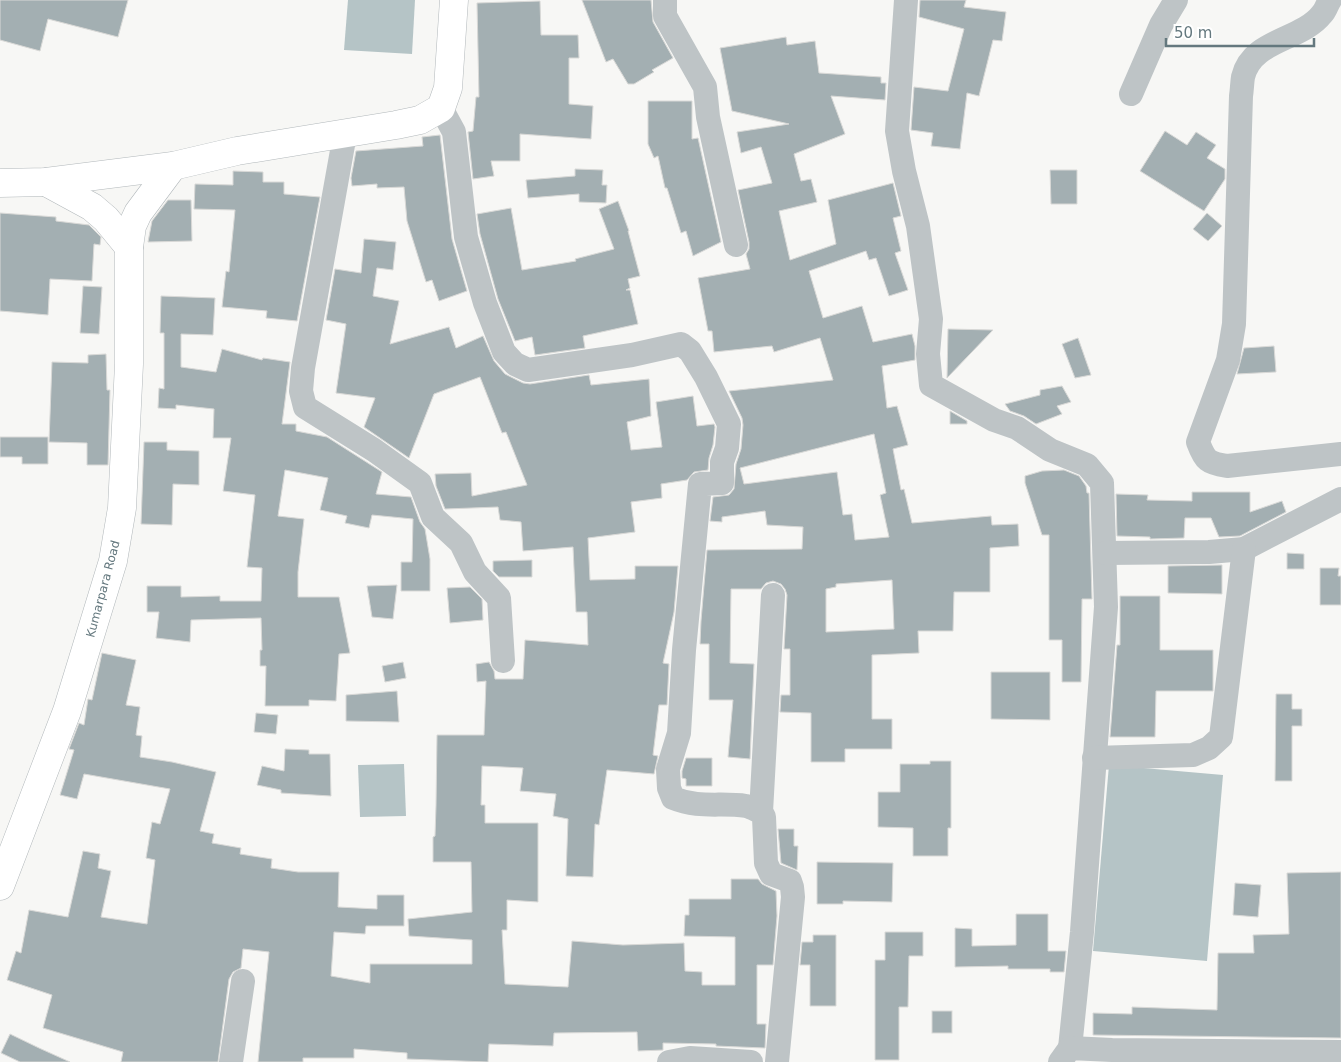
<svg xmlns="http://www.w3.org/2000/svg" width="1341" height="1062" viewBox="0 0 1341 1062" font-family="'DejaVu Sans',sans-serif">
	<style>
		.water { fill: #b5c4c6 }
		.building { fill: #a3afb2; stroke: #d9d9d7; fill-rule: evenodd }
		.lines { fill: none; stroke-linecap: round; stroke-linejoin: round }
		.major-casing { stroke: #b2b8bb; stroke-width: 29 }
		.minor { stroke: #bec4c6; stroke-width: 24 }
		.major { stroke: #fff; stroke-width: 28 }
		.labels { text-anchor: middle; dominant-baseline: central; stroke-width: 5; stroke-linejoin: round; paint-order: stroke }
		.street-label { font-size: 12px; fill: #64787e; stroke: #fff }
	</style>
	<rect width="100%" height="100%" fill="#f7f7f5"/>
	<!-- water -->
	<g class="water">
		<polygon points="348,0 415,0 412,54 344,50"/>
		<polygon points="404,764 406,816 360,817 358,765"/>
		<polygon points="1109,765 1223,775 1207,961 1093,951"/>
	</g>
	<!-- building -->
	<g class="building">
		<polygon points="0,0 128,0 118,37 48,19 40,51 0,40"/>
		<polygon points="582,0 651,0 653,22 673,58 652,70 654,72 634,84 628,84 613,59 606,62"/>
		<polygon points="920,0 966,0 964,7 1006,12 1002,41 993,40 979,96 967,93 960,149 931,146 933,133 911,130 914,87 948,91 964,29 919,17"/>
		<polygon points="540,1 541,35 578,35 579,58 569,58 569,104 593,106 591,139 520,134 520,161 491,161 494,176 473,179 468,132 473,131 476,97 479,97 477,3"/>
		<path d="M 786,37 L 787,45 L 815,41 L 819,73 L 881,77 L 881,83 L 886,83 L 885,100 L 831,96 L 845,134 L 794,154 L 801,181 L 811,179 L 817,202 L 779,211 L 790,260 L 836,244 L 828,200 L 893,183 L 901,216 L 893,218 L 901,251 L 895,253 L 908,290 L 889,296 L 876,258 L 869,260 L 866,251 L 809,271 L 823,318 L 862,306 L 873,342 L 912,334 L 915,346 L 915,360 L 882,366 L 887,408 L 897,406 L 908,445 L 893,449 L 901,490 L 904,489 L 912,523 L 991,516 L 992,525 L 1018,524 L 1019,546 L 990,548 L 990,592 L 954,592 L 953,631 L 918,631 L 919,653 L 872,655 L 872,719 L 892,719 L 892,749 L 845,749 L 845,762 L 811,762 L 811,713 L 780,712 L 781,695 L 790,695 L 790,649 L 784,649 L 787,595 L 785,589 L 781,584 L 773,581 L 766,583 L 761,589 L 731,589 L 730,663 L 754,664 L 750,759 L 728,757 L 733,700 L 709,700 L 709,644 L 700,644 L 701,621 L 707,550 L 802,549 L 803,527 L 767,525 L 765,511 L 722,517 L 722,522 L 710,521 L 713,497 L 729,495 L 734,489 L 736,464 L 741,449 L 743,425 L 742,418 L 729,391 L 833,380 L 820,338 L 774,352 L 772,346 L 714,352 L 712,331 L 708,331 L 698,278 L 750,269 L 746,254 L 749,249 L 749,242 L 738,190 L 772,183 L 761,147 L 741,153 L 737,132 L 789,124 L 732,111 L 720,48 ZM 874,434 L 886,493 L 880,495 L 889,537 L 855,540 L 852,514 L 843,515 L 837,472 L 744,484 L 740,468 ZM 892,580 L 894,629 L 826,632 L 826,589 L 836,587 L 836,584 Z"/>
		<polygon points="648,101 692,101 692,139 698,138 721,242 693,256 686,231 681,233 667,188 665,188 658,156 654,158 648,144"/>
		<polygon points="1165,131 1187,145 1196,132 1216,145 1207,158 1225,169 1225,179 1204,211 1140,171"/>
		<polygon points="440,135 452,239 467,291 439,301 432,280 426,282 407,221 404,187 377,188 377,184 352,186 351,178 356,151 423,146 422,137"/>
		<polygon points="575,169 603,170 602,185 607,185 606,203 579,202 579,194 528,198 526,180 575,176"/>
		<polygon points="1050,170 1077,170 1077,204 1051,204"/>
		<polygon points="233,171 263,172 263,182 284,182 284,194 320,197 297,321 266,318 267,311 222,307 226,271 229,272 235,210 194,209 195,184 233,185"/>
		<polygon points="168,200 191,200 192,241 148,242 152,221"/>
		<polygon points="618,201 629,231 628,231 640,276 628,279 630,288 626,290 630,290 638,324 583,336 585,348 535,355 532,337 515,341 498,299 480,234 477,214 511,208 522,270 576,261 575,259 614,249 599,209"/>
		<polygon points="0,213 56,217 56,221 89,225 101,237 100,245 94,244 92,281 50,279 48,315 0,311"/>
		<polygon points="1207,213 1222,226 1208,241 1193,229"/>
		<polygon points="364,239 396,242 393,270 377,268 373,296 399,301 390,344 449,327 456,348 483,336 494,361 505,374 523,383 530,384 589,375 591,385 649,379 651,416 627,422 631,450 662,447 656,402 693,396 697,426 714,424 715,427 713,445 709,458 708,470 694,472 687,480 661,484 662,498 631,502 635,532 588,538 590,580 635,579 635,566 678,566 674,612 663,663 669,664 667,705 659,705 653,755 658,756 654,774 607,770 599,825 595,824 593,877 566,876 568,819 553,816 556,794 520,791 523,768 482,766 481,805 485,805 485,823 538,823 538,902 507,900 507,930 502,930 505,984 568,987 572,941 623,945 684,943 685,971 702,972 702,985 735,985 735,937 684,936 685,915 689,915 689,899 731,899 731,879 758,879 762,884 776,891 777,916 773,965 757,965 757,1024 766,1024 765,1048 716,1046 716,1044 663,1043 663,1050 638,1051 637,1032 554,1033 553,1046 489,1044 488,1062 407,1059 407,1053 354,1049 354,1058 303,1058 303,1062 258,1062 269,952 243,949 241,968 233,972 229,979 218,1062 121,1062 123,1052 43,1028 52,995 7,980 16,951 21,953 29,910 68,917 83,851 100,854 98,868 111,871 101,917 147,924 155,860 146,858 152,822 160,824 170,789 84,774 77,799 60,795 74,750 69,749 79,723 84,725 88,699 92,700 102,653 136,660 126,705 140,707 136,735 142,736 140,757 172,762 216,772 200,831 214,834 212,843 241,848 240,854 272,859 271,868 298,872 339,872 338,907 377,909 377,895 404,895 404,926 366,926 365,934 334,932 331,976 370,983 370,964 472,964 472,940 409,936 408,919 472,912 471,862 433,862 433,837 435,836 436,806 437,735 484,735 486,681 477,682 476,664 489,662 494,671 495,679 523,679 525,640 588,645 587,612 576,612 573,547 523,551 521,522 500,520 498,507 445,509 436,486 435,474 471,473 472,496 527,485 506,432 502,433 480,377 434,394 409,458 364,427 375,398 336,393 346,324 326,320 335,269 361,273"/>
		<polygon points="83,286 102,287 99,334 80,333"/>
		<polygon points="161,296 215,298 213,335 181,334 181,367 216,372 222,349 262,360 263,358 290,362 282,424 296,424 296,431 327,437 382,472 376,494 411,497 420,522 425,529 430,559 430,591 401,591 401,562 412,562 413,519 372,515 369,528 345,523 347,516 320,510 328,478 285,470 278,516 304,519 298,572 298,597 339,597 350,653 339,654 336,701 309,700 309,706 265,706 266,666 260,666 260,650 262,650 261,618 191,620 190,642 156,638 159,612 147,612 147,586 181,586 181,597 220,596 220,601 261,601 262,568 247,567 255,495 223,491 231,438 213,438 214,409 176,405 176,409 158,408 159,388 164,389 164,333 160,333"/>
		<polygon points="948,329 993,330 947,378"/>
		<polygon points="1078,338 1091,375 1075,378 1062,344"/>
		<polygon points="1274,346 1276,372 1237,374 1244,348"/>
		<polygon points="106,354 107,390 110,390 108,465 87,465 87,443 49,442 52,362 88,363 88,355"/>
		<polygon points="1062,386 1071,402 1057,406 1062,414 1036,424 1024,416 1010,411 1005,404 1040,395 1040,390"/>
		<polygon points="950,411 967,421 967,424 950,424"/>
		<polygon points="0,437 48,437 48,464 22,464 22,457 0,457"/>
		<polygon points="144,442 167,442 167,450 199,451 199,485 173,484 172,525 141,524"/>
		<polygon points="1064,470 1079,476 1086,486 1087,493 1089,493 1092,599 1082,599 1081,682 1062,682 1062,640 1049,640 1049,535 1042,535 1025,483 1025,476 1042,471"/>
		<polygon points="1192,492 1250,492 1250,512 1282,501 1286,512 1240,536 1219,537 1211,518 1185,518 1184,538 1150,539 1150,537 1117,536 1116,494 1148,495 1147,500 1192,501"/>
		<polygon points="1287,553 1304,554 1304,569 1287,569"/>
		<polygon points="532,560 532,577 499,577 493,571 493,561"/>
		<polygon points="1222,565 1222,594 1168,593 1168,566"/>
		<polygon points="1320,568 1339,568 1338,576 1341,576 1341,605 1320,605"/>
		<polygon points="397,585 393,619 372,617 367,586"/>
		<polygon points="470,587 482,599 483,620 450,623 447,588"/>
		<polygon points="1120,596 1160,596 1160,650 1213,650 1213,691 1156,691 1155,737 1110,737 1117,645 1120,645"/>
		<polygon points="403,662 406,678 385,682 382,666"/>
		<polygon points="991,672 1050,672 1050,720 991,719"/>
		<polygon points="397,691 399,722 346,721 346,695"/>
		<polygon points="1276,694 1292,694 1292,709 1302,709 1302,726 1292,726 1292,781 1275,781"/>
		<polygon points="256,713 278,715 276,734 254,732"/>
		<polygon points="285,749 309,750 309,754 330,754 331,796 281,793 281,790 257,785 262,766 284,771"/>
		<polygon points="686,758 712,758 712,786 686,786 686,779 682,778 682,771"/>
		<polygon points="930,761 951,761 951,828 948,828 948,856 913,856 913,828 878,827 878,792 900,792 900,764 930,764"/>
		<polygon points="778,829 794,829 794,846 798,846 797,870 781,863"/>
		<polygon points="817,862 893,863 892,902 843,901 843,904 817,904"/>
		<polygon points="1341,872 1341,1038 1093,1035 1093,1013 1132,1014 1132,1007 1217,1010 1218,953 1254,953 1253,935 1289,934 1287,873"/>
		<polygon points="1235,883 1261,885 1258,917 1233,915"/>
		<polygon points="1016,914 1048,914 1048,951 1066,951 1064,972 1050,972 1050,969 1008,969 1008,966 955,967 955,928 972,929 972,946 1016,945"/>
		<polygon points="885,932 923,932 923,956 909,956 908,1007 899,1007 899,1060 875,1060 875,960 885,960"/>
		<polygon points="813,935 836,935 836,1006 810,1006 810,965 800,965 802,942 813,942"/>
		<rect x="932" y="1011" width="20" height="22"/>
		<polygon points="10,1034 39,1048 70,1062 20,1062 1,1053"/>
	</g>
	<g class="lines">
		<!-- major casing -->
		<g class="major-casing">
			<g id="major">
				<polyline points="46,182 92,207 106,219 129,247"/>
				<polyline points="0,183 46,182 173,166 237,151 396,125 420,120 441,108 448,88 454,0"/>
				<polyline points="0,886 67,711 113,561 122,508 129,364 129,247 132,226 138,213 173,166"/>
			</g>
		</g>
		<!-- minor -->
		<g class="minor">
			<polyline points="665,0 665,16 705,87 708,117 736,245"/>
			<polyline points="906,0 897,131 904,171 918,226 931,319 928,354 931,385 994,420 1017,428 1050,450 1087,465 1102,483 1106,607 1082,932 1070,1048"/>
			<path d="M 1330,0 C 1327,4 1326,10 1322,14 C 1301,41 1252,39 1243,77 C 1242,83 1242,90 1241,96 L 1234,324 L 1228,360 L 1198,442 C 1205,461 1208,463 1227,466 L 1341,454"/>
			<polyline points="1131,94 1161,25 1176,0"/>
			<path d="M 441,108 L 454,132 L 466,237 L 485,303 L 504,352 L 515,364 L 528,370 L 632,355 L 681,344 L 690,351 L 706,377 L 729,424 L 727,448 L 722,462 L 722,483 L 700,484 L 684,650 L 679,733 L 668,769 L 669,788 L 673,798 C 700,809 720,802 746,806 C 751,807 756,810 761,812 L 764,817 L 766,863 L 771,874 L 790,881 L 792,887 L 793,897 L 777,1062"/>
			<polyline points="345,134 303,368 301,391 305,407 374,450 420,483 433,517 461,543 475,572 499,598 503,661"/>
			<polyline points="1105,553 1209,552 1244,549 1341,499"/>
			<polyline points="1094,758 1193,755 1209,748 1221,737 1244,549"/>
			<polyline points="761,812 773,595"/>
			<polyline points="231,1062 243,981"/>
			<polyline points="669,1062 690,1058 751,1062"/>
			<polyline points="1060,1062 1070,1048 1112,1050 1341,1052"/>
		</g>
		<!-- major -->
		<use href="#major" class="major"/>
	</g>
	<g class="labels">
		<!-- street labels -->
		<g class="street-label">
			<text transform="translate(103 589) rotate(-75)">Kumarpara Road</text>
		</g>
	</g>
	<!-- scale -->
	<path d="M1166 38v8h148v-8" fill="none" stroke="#64787e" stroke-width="2.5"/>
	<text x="1174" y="38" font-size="15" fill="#64787e" stroke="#ffffff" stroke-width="4" paint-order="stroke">50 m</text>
</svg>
